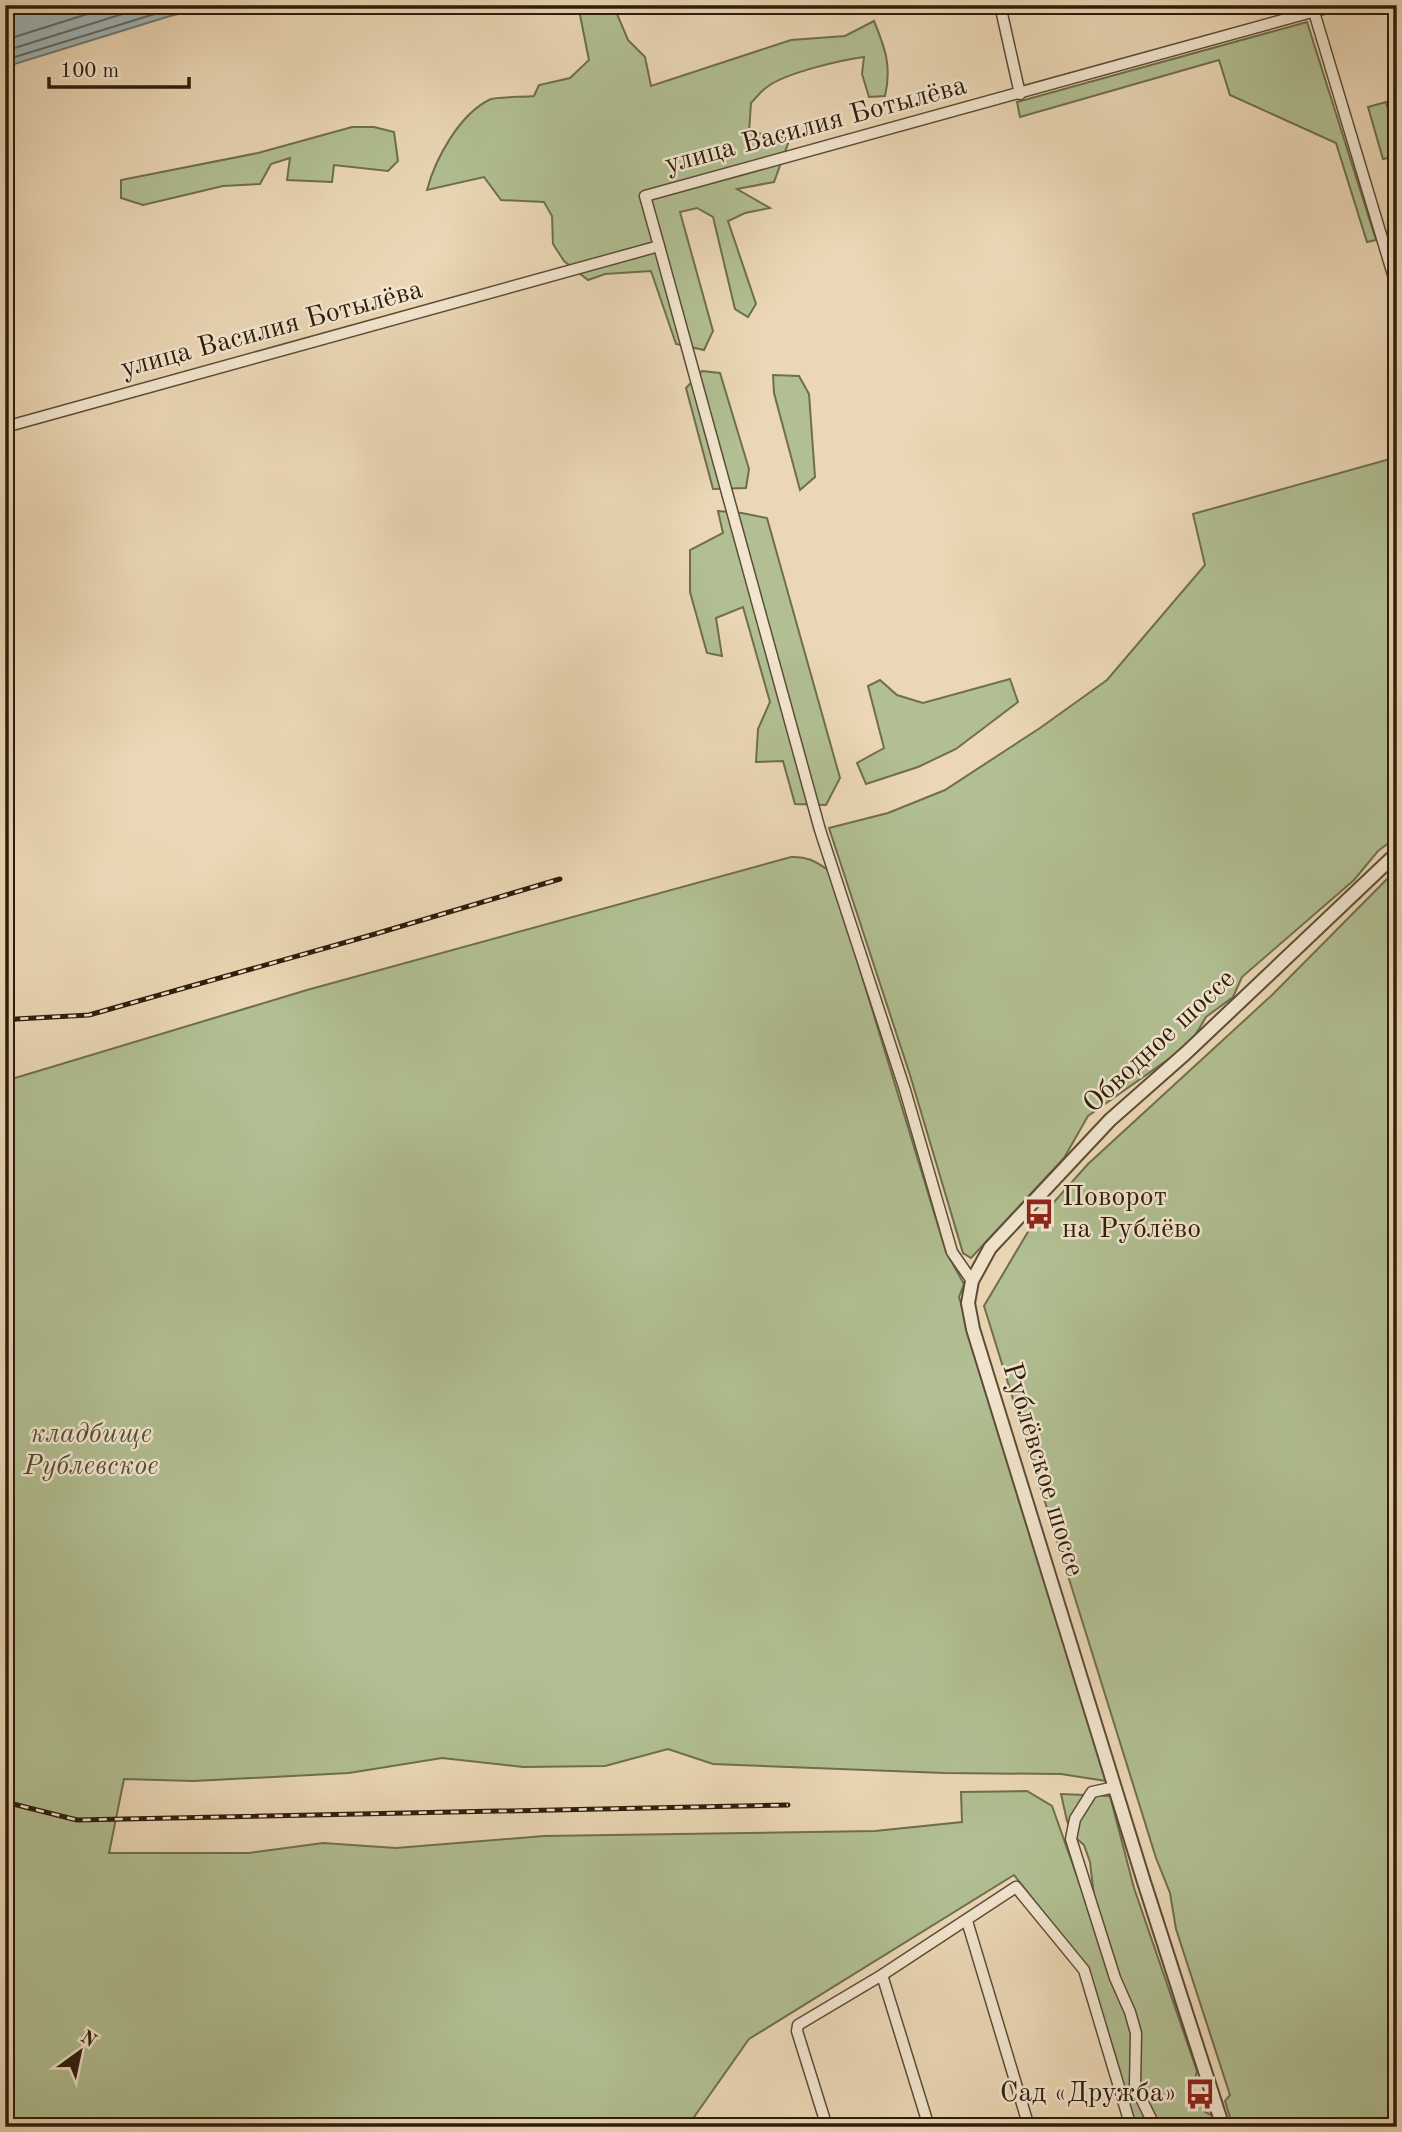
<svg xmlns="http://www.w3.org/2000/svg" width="1402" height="2132" viewBox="0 0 1402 2132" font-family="'Old Standard TT',serif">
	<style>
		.green { fill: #b1bf92; stroke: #6f6e4e; stroke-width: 2 }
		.water { fill: #9eb7b9; stroke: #717973; stroke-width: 2 }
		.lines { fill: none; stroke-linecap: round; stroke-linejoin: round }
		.shore { stroke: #666a62; stroke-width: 2 }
		.minor-casing { stroke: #5c4c35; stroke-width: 13 }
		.tertiary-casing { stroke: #5c4c35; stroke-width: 16 }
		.minor { stroke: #f2e5cf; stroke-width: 10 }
		.tertiary { stroke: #f2e5cf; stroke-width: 12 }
		.rail-casing { stroke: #2d1d0a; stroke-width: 5 }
		.rail { stroke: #f2e5cf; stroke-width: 2.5; stroke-dasharray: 8; stroke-linecap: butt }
		.labels { text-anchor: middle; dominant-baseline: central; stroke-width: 5; stroke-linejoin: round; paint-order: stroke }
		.street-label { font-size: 28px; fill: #2d1d0a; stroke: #f2e5cf }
		.poi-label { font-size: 28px; fill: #2d1d0a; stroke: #f2e5cf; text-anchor: start }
		.park-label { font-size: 28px; font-style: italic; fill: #554e33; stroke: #f2e5cf }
	</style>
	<rect width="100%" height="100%" fill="#ebd7b5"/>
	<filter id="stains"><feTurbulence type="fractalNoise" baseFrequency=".00286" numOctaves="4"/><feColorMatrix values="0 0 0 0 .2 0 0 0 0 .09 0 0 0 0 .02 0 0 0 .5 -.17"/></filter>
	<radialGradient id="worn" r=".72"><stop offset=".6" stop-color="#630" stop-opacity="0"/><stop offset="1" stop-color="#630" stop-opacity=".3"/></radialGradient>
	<!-- green -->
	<g class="green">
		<path d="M 578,5 L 620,5 L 617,14 L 628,40 L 645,57 L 651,86 L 791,40 L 845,36 L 874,21 C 885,48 892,66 885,96 L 869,97 L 862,74 L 864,57 C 841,60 785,73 767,87 C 761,91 756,98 751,103 L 749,132 L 790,138 L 774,182 L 737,189 L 770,208 L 745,213 L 728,221 L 756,304 L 748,317 L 735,309 L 713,217 L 697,208 L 680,212 L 713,331 L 704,350 L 676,344 L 651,271 L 605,274 L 588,280 L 564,261 L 553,244 L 552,216 L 544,202 L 501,200 L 484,177 L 427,190 C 435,159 460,113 491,99 C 495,97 525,97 534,96 L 539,85 L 570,78 L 589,60 Z"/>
		<polygon points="1307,22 1376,240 1367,242 1336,143 1230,95 1219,60 1020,117 1017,102"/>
		<polygon points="1386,102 1397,140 1397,156 1383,159 1368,107"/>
		<polygon points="352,127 374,127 394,132 398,161 388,171 334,165 332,182 287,180 290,158 271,164 260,184 223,186 143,205 121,198 121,180 258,153"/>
		<polygon points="702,371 720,373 749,469 746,488 713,489 686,388"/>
		<polygon points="773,375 799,376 809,394 815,477 800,490 774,393"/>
		<polygon points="1397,457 1397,837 1378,851 1354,880 1242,977 1233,997 1206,1017 1190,1044 1088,1116 1064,1158 971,1258 963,1253 910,1075 829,828 888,813 945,790 1040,728 1107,680 1205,565 1193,514"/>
		<polygon points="718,511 742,513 767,518 840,778 826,805 795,804 783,761 756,762 758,729 770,702 743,607 716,618 722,656 707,653 690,592 690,550 723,533"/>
		<polygon points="1010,679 1018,702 956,749 918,767 866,784 857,763 884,748 868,686 880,680 897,695 923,703"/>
		<path d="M 791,857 C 808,856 816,862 830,871 L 946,1252 L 964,1284 L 959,1297 L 963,1311 L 1106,1781 L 1061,1774 L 944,1773 L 713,1764 L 668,1749 L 605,1766 L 523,1767 L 442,1758 L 349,1773 L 194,1781 L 124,1779 L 109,1853 L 249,1853 L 323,1843 L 396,1848 L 544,1836 L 875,1831 L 962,1822 L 961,1792 L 1027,1791 L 1052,1806 L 1085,1899 L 1094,1896 L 1090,1862 L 1084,1845 L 1075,1837 L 1067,1821 L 1061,1794 L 1110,1796 L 1134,1888 L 1197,2071 L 1193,2089 L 1205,2112 L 1220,2119 L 1222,2127 L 1136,2127 L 1087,1967 L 1014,1875 L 749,2039 L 687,2127 L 5,2127 L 5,1081 L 307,990 Z"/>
		<polygon points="1397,869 1397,2127 1233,2127 1225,2101 1230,2095 1176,1929 1170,1893 1156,1858 984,1306 1029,1230 1088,1164 1272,995"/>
	</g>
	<!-- water -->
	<polygon class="water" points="5,5 214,5 170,16 5,67"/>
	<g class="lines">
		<!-- shore -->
		<g class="shore">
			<polyline points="5,40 116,5"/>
			<polyline points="5,51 151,5"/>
			<polyline points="5,60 184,5"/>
		</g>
		<!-- minor casing -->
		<g class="minor-casing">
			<g id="minor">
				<polyline points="1000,5 1020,94"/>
				<polyline points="1314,12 1397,288"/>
				<polyline points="659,246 820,830 905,1090 952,1252 972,1281"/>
				<polyline points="5,427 659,246 645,196 1337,5"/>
				<polyline points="1115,1787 1092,1792 1075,1819 1071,1839 1115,1978 1130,2012 1136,2033 1135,2086 1155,2127"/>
				<polyline points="967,1921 1029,2127"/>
				<polyline points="882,1975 929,2127"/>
				<polyline points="827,2127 797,2031 798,2025 882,1975 1016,1887 1084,1970 1131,2127"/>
			</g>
		</g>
		<!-- tertiary casing -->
		<g class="tertiary-casing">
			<polyline id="tertiary" points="1223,2127 1144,1882 973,1329 968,1303 972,1281 990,1248 1110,1120 1186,1053 1397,853"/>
		</g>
		<!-- minor -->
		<use href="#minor" class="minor"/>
		<!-- tertiary -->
		<use href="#tertiary" class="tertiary"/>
		<!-- rail casing -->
		<g class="rail-casing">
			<g id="rail">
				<polyline points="5,1023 16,1019 89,1015 375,934 560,879"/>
				<polyline points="5,1802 77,1820 788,1805"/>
			</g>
		</g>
		<!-- rail -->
		<use href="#rail" class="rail"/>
	</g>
	<!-- icons -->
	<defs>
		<g id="bus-bare" transform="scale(2.415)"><path d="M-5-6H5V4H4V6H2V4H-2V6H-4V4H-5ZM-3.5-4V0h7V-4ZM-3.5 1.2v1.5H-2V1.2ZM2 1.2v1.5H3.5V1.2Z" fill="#8f2418" stroke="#f2e5cf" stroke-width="2.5" paint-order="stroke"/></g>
	</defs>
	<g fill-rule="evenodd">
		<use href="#bus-bare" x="1039" y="1214"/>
		<use href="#bus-bare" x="1200" y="2094"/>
	</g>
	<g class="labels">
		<!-- street labels -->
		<g class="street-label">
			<text transform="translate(816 126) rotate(-15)">улица Василия Ботылёва</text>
			<text transform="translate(272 330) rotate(-15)">улица Василия Ботылёва</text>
			<text transform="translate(1160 1042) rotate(-43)">Обводное шоссе</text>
			<text transform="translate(1042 1470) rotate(73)">Рублёвское шоссе</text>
		</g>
		<!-- poi labels -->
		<g class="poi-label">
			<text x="1062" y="1198">Поворот<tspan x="1062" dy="32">на Рублёво</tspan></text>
			<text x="1177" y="2094" text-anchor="end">Сад «Дружба»</text>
		</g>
		<!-- park labels -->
		<g class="park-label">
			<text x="91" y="1435">кладбище<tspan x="91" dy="32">Рублевское</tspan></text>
		</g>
	</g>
	<!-- margin -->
	<rect width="1402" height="2132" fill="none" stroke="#ebd7b5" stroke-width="28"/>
	<rect x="7" y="7" width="1388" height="2118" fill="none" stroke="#2d1d0a" stroke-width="3.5"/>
	<rect x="14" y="14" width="1374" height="2104" fill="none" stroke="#2d1d0a" stroke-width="2"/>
	<!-- north arrow -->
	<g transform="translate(80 2052) rotate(33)" stroke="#f2e5cf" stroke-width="5" paint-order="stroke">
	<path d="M0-5L12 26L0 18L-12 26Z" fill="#2d1d0a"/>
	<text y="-10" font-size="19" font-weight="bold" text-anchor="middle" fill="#2d1d0a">N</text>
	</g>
	<!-- scale -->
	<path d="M49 77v10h140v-10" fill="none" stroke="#2d1d0a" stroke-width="3.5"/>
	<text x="60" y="77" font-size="21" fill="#2d1d0a" stroke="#f2e5cf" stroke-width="5" paint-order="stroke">100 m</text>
	<rect width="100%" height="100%" filter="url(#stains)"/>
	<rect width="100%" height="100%" fill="url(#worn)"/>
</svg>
